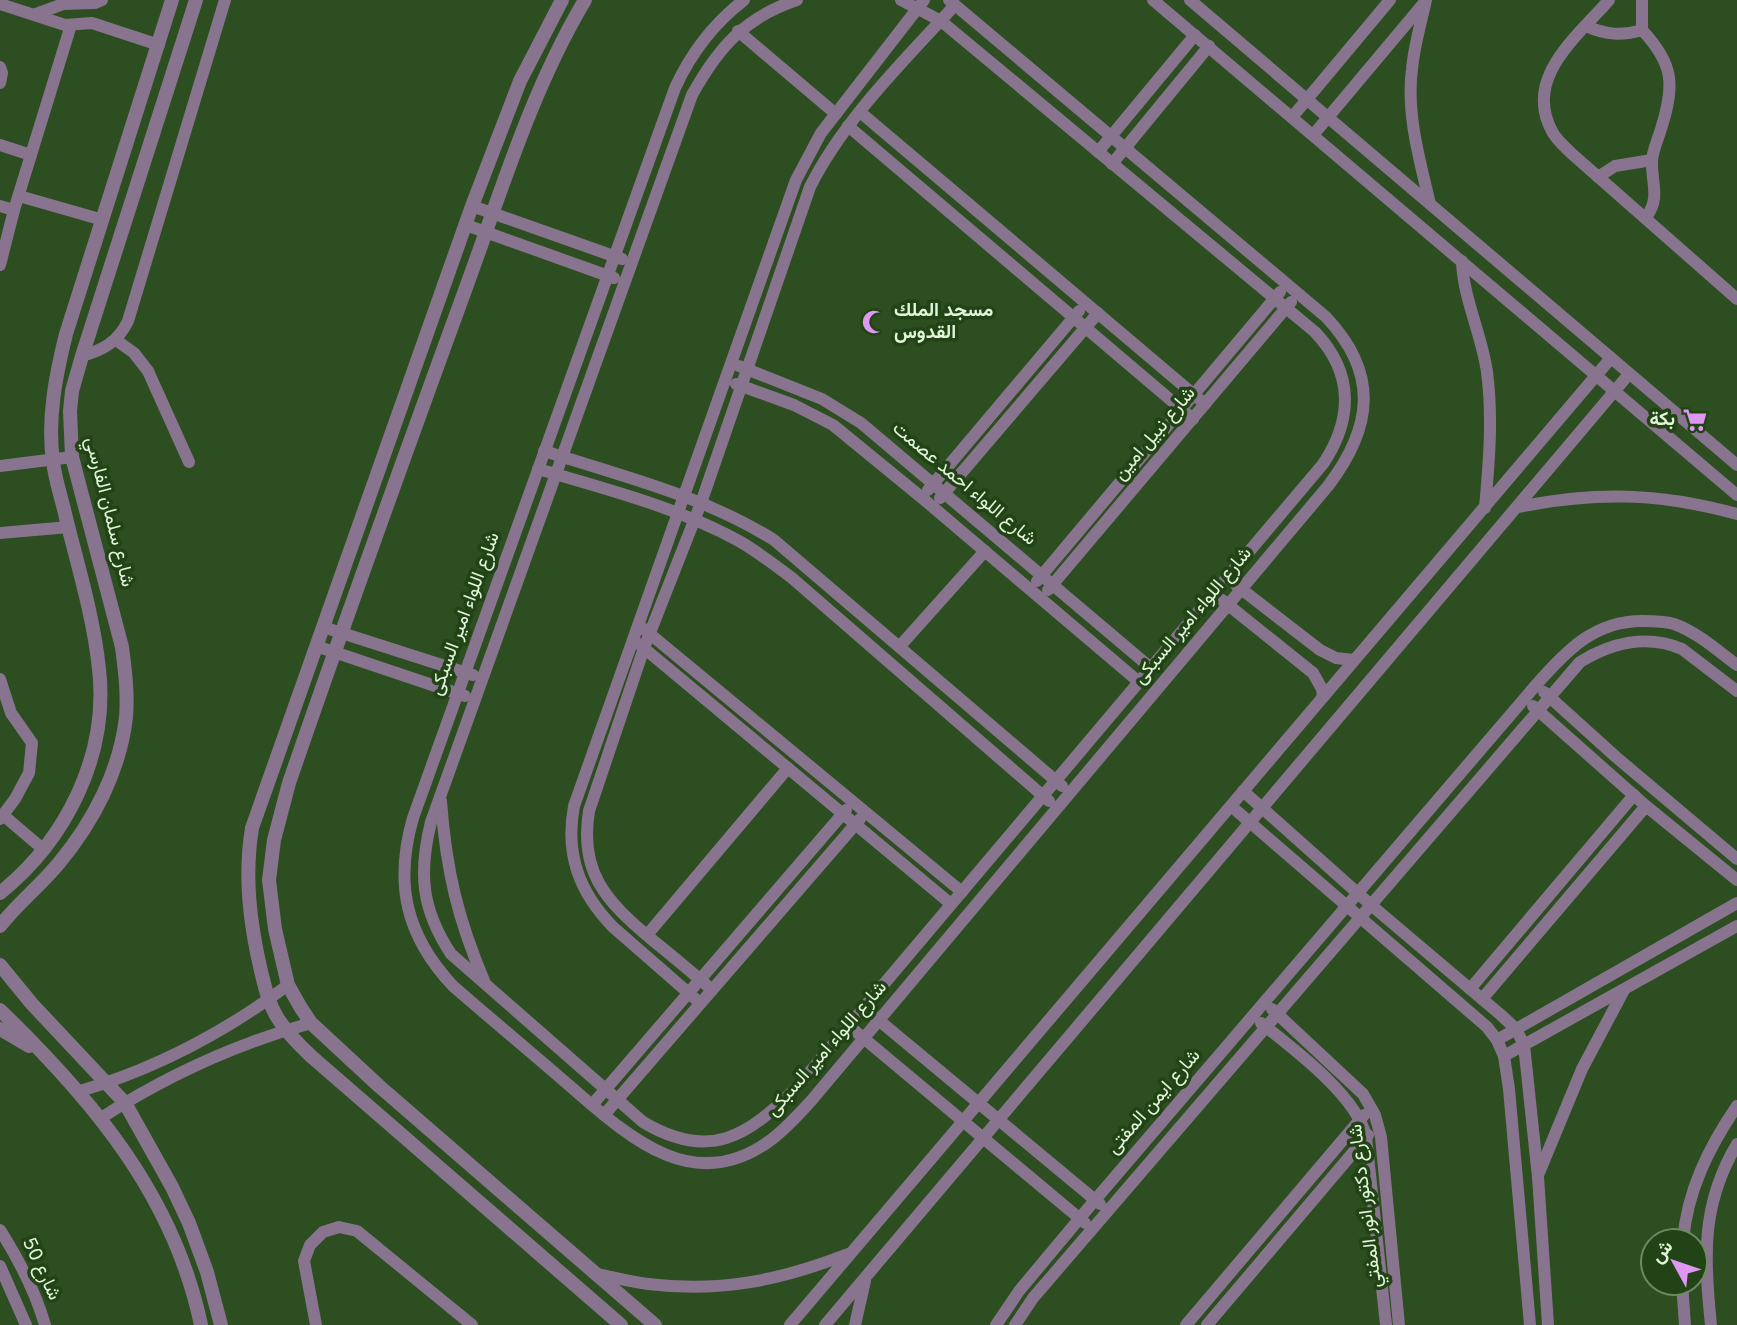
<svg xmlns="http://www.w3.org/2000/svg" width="1737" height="1325" viewBox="0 0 1737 1325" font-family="Overpass,Vazirmatn,sans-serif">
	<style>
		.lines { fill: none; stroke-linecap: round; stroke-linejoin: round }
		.minor { stroke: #88748e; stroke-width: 12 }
		.tertiary { stroke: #88748e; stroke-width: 14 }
		.labels { text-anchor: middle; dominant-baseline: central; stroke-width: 7; stroke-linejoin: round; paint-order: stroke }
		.poi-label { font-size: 19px; font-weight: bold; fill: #e1f5da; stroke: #224315; text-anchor: start }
		.street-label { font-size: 19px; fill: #e1f5da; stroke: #224315 }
	</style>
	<rect width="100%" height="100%" fill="#2c4e20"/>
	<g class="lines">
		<!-- minor -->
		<g class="minor">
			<path d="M 744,0 C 713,24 691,53 675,88 L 413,818 C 394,884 406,936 453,986 C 492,1020 532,1053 571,1087 C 628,1136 692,1196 768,1142 C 784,1131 797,1116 811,1101 L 1328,486 C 1373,427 1379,373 1326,317 L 949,0"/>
			<path d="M 797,0 C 745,17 718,48 692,95 L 431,822 C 418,874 422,910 451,954 L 643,1122 C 710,1162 748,1136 797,1087 L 1323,464 C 1353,419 1354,373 1315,332 L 941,21 L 901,0"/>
			<polyline points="1153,0 1737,495"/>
			<polyline points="1190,0 1737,465"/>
			<path d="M 1426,0 C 1421,23 1414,46 1412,69 C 1406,114 1420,161 1430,204"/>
			<path d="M 1609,0 C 1576,38 1522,79 1553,133 C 1557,140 1565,147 1571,153 L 1737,299"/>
			<path d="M 1642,0 L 1642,30 C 1674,64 1675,85 1661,129 C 1658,139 1653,150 1652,160 C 1651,182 1661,198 1646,217"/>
			<polyline points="0,4 65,25 92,23 159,45"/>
			<polyline points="36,14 63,4 95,3 102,0"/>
			<path d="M 1586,26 C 1606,35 1622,36 1642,30"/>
			<polyline points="738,31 836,114"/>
			<polyline points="0,67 2,73 0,83"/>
			<polyline points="860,112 1205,404"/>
			<polyline points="1293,116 1390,0"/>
			<polyline points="848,126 1193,419"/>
			<polyline points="1314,134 1424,3"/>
			<polyline points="0,145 31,155"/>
			<polyline points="1098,152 1195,35"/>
			<polyline points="1112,164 1209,46"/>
			<polyline points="1598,177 1615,166 1652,160"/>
			<polyline points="19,196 103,220"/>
			<polyline points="0,206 14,210"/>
			<polyline points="472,206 622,259"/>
			<polyline points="466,225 614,278"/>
			<path d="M 1462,261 C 1463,298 1482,335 1487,372 C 1493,418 1489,462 1485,508"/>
			<polyline points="0,265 14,210 71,25"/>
			<polyline points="116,340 134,353 148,371 189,462"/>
			<path d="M 82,356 C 103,350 118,342 128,321 L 225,0"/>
			<polyline points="739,366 822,399 861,423 1151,668"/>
			<polyline points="736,384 794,405 833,425 921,497 1139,682"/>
			<path d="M 544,451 C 622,476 704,496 774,540 L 1062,786"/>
			<polyline points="0,466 72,457"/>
			<path d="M 538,469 C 606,489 677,507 739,541 C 758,552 775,565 792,578 L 1049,801"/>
			<polyline points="928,490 1079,311"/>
			<polyline points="940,498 1098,313"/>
			<path d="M 1519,507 C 1596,491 1661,493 1737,514"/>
			<polyline points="0,533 69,527"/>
			<polyline points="1037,581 1280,292"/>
			<polyline points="1236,585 1320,650 1336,658 1354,660"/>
			<polyline points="1048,590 1291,302"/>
			<polyline points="1222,600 1313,673 1322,689 1323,697"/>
			<polyline points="323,627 473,675"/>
			<polyline points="644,629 962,892"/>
			<polyline points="639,644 951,904"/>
			<polyline points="316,646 465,696"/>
			<polyline points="900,646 985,551"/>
			<polyline points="0,679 11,713 32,743 29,773 15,799 0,819"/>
			<polyline points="1544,692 1616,757 1737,859"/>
			<polyline points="1533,706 1646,806 1737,880"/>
			<polyline points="1243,791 1371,905 1501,1015 1516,1029 1524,1045 1538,1177 1548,1325"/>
			<path d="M 441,801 C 446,870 458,920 485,983"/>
			<polyline points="1231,806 1487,1027 1497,1040 1504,1056 1509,1089 1530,1325"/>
			<polyline points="3,815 44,850"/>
			<polyline points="647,935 788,768"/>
			<polyline points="1470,989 1634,795"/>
			<path d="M 712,990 C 692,972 671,955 650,938 C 606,901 579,872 589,811 L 644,648 L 701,503 L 810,187 C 844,119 904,61 955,5"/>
			<polyline points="1482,999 1646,806"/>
			<path d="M 700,1003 L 613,927 C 579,892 565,854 574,806 L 796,180 L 821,133 L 924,0"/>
			<polyline points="864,1008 1100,1204"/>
			<polyline points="1272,1009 1363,1094 1375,1115 1381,1137 1399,1325"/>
			<path d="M 1261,1023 C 1294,1049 1358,1097 1366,1137 L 1386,1325"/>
			<polyline points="849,1026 1085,1223"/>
			<polyline points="1497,1040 1737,903"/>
			<polyline points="1504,1056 1737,926"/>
			<path d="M 80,1091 C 155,1069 225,1032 288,985"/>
			<polyline points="592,1105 846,810"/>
			<polyline points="604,1115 860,819"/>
			<path d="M 101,1118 C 166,1076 236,1044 311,1023"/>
			<polyline points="1539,1173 1582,1069 1624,990"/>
			<path d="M 0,1230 C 19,1260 35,1290 45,1325"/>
			<path d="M 1683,1241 C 1687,1191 1709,1147 1737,1106"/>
			<polyline points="0,1266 26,1325"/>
			<path d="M 596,1274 C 613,1277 631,1282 648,1284 C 721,1293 781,1280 848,1254"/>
			<polyline points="1682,1283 1685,1325"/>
			<polyline points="316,1325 304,1261 310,1245 323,1232 339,1227 357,1231 472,1325"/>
			<polyline points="790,1325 1611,358"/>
			<polyline points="825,1325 1629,374"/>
			<polyline points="855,1325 865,1281"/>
			<path d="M 996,1325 L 1019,1291 L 1095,1200 L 1536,685 C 1566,651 1594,621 1642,621 C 1653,621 1664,621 1674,624 C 1697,632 1718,651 1737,665"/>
			<path d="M 1015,1325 L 1033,1298 L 1580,662 C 1611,643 1647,634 1682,649 L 1737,691"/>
			<polyline points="1186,1325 1364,1115"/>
			<polyline points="1207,1325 1368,1135"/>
			<path d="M 1711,1325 C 1704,1258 1701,1204 1737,1144"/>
		</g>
		<!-- tertiary -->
		<g class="tertiary">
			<path d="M 562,0 L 520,81 L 472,206 L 252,828 C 244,877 250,924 261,971 C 265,987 268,1002 277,1017 C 286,1032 299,1045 312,1057 L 621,1325"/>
			<path d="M 585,0 C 529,94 498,202 460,304 C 402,463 344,623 289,783 L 274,840 L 269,880 L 275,929 L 288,985 L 301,1008 L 311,1023 L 379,1086 L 655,1325"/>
			<path d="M 0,893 C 66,840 109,755 99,669 C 94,619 78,566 66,518 C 62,499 55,480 53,461 C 47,419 56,374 66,334 L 172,0"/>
			<path d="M 0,926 C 18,903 41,885 59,863 C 93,822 120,771 126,717 C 128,694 125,670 122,647 L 72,457 L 70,411 L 72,391 L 82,356 L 196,0"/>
			<polyline points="0,965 32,1004 125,1103 172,1187 189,1223 207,1272 221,1325"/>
			<path d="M 0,1010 C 93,1100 174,1196 201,1325"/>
			<polyline points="0,1029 29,1046"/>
		</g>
	</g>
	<!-- icons -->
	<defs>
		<g id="mosque-bare" transform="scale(1.89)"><path d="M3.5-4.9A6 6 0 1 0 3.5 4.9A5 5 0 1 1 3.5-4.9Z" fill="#de98f2" stroke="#224315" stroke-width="2.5" paint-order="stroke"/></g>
		<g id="supermarket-bare" transform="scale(1.89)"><path d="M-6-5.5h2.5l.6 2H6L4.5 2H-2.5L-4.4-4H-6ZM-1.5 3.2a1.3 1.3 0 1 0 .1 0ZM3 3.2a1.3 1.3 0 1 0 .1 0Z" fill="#de98f2" stroke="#224315" stroke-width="2.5" paint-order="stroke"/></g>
	</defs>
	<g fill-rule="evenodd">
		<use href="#mosque-bare" x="874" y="322"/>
		<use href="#supermarket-bare" x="1695" y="420"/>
	</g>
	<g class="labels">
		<!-- poi labels -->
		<g class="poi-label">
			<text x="894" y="311">مسجد الملك<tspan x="894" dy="22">القدوس</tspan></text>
			<text x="1675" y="420" text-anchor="end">بكة</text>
		</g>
		<!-- street labels -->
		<g class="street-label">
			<text transform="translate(1155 434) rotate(-50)">شارع نبيل امين</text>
			<text transform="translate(964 484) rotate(40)">شارع اللواء احمد عصمت</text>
			<text transform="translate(109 512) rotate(76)">شارع سلمان الفارسي</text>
			<text transform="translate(465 614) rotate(-70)">شارع اللواء امير السبكى</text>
			<text transform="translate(1193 616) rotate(-50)">شارع اللواء امير السبكى</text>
			<text transform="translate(827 1049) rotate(-49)">شارع اللواء امير السبكى</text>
			<text transform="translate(1154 1102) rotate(-49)">شارع ايمن المفتى</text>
			<text transform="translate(1366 1206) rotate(-97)">شارع دكتور انور المفتي</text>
			<text transform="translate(41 1269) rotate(65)">شارع 50</text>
		</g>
	</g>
	<!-- north arrow -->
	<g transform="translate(1674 1262) rotate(310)"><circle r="33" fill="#224315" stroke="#6e8a64" stroke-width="2"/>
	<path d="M0-5L12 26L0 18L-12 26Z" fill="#de98f2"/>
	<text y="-10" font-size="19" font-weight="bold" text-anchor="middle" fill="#e1f5da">ش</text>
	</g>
</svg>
